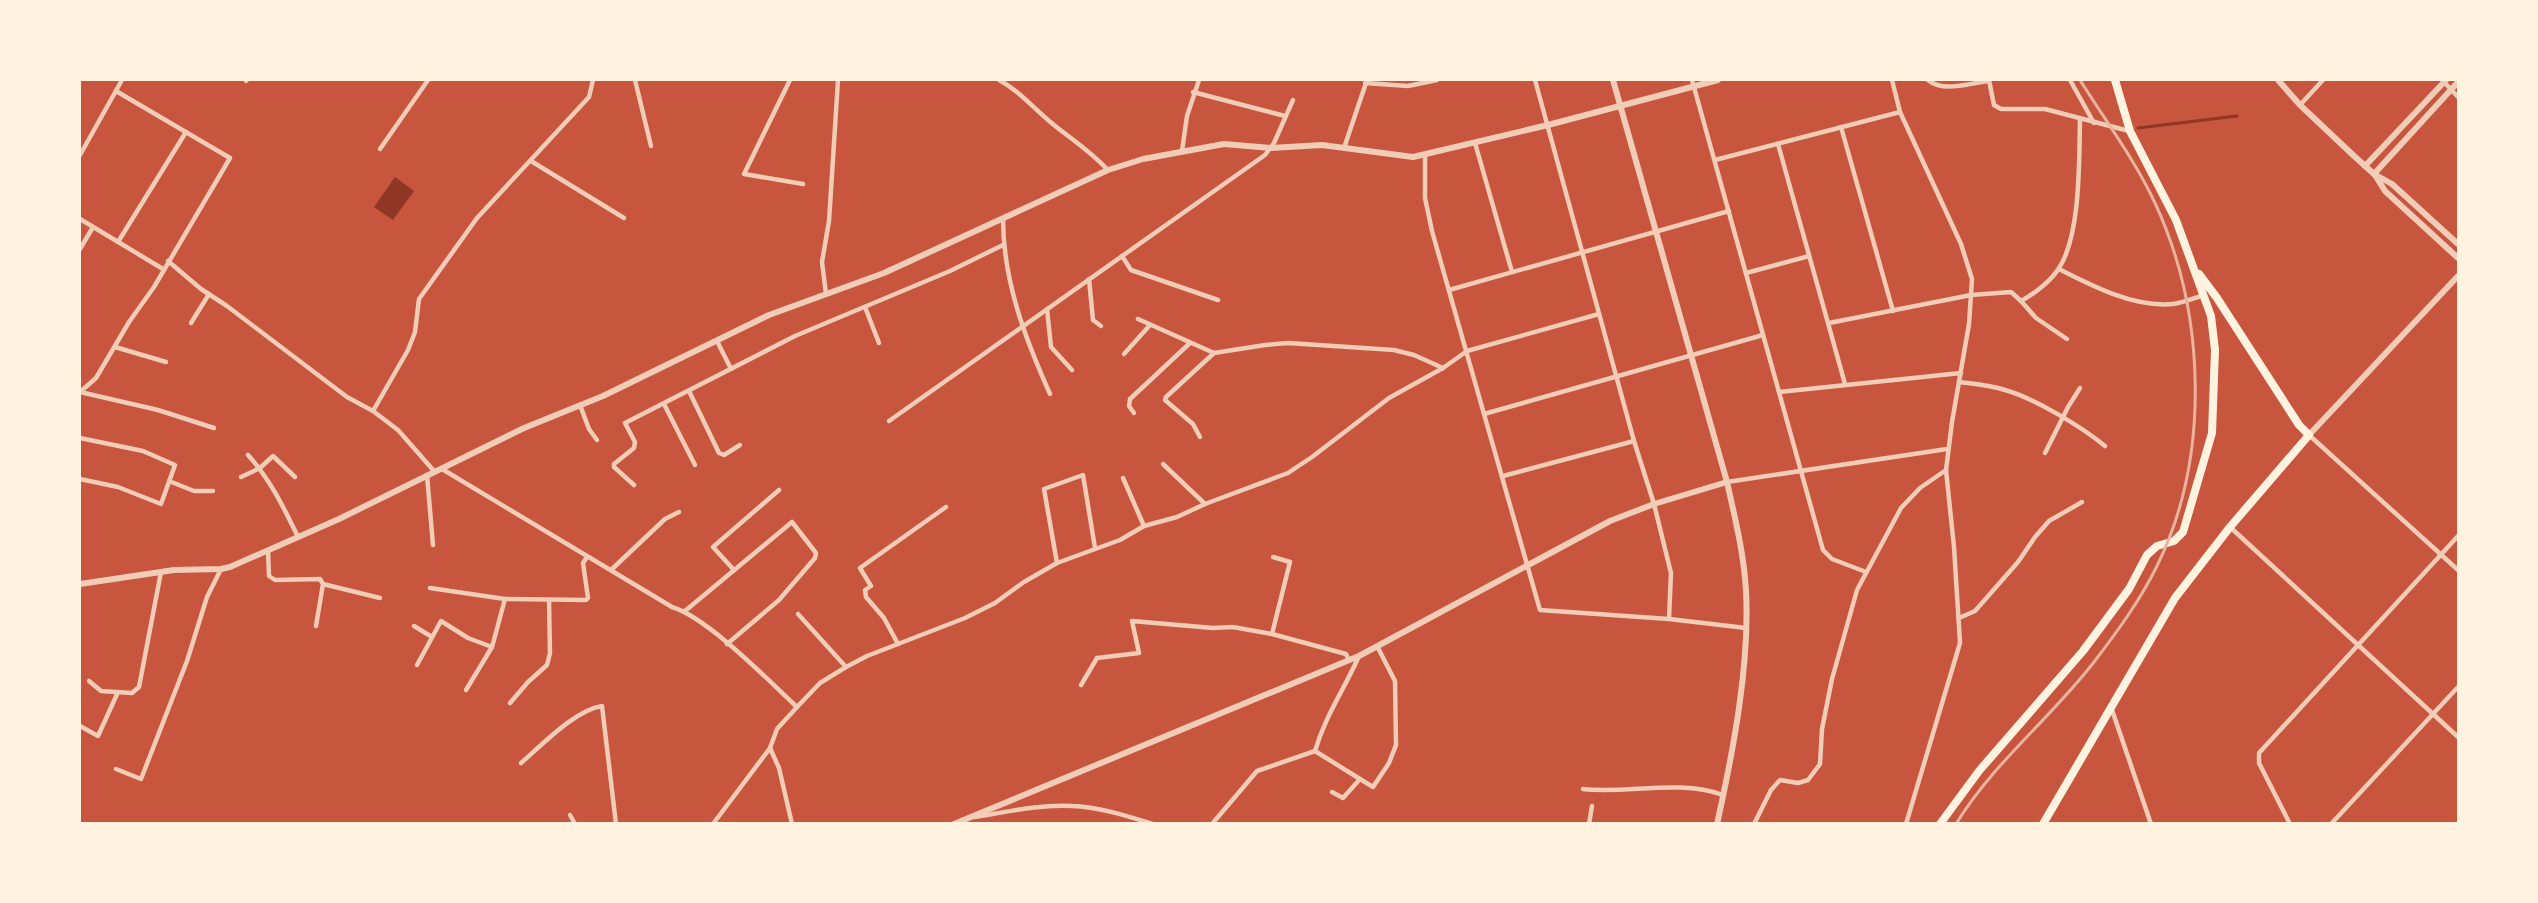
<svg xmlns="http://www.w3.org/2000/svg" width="2538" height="903" viewBox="0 0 2538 903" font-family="Lato,sans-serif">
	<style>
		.water { fill: #8f3625 }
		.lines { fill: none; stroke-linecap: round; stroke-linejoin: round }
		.stream { stroke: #8f3625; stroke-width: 3 }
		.minor { stroke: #f1ccb7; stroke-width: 4.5 }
		.tertiary { stroke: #f1ccb7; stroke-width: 6 }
		.primary { stroke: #fff3e0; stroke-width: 8 }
		.rail { stroke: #e9b49f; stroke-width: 3 }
	</style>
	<rect width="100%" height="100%" fill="#c8553d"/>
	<!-- water -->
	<polygon class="water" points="395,177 414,191 393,220 374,207"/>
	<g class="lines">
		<!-- stream -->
		<polyline class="stream" points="2138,128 2237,116"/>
		<!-- minor -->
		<g class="minor">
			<polyline points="635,80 651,146"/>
			<polyline points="790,80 744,174 803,184"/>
			<path d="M 999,80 C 1020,91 1034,109 1054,125 C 1074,141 1090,151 1108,170"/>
			<polyline points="1535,80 1634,441 1654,504 1671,573 1669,619"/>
			<polyline points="1692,80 1823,550 1832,559 1866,572"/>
			<polyline points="1892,80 1900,112 1961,244 1972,279 1969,324 1952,422 1946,470 1954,547 1960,643 1906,824"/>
			<path d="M 1928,80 C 1943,93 1970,83 1989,81"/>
			<polyline points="1989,80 1994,105 2001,109 2045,109 2129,131"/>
			<polyline points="2070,80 2094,123"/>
			<polyline points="246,81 247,80"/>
			<polyline points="2444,82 2458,97"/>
			<polyline points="1365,83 1408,86 1437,80"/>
			<polyline points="1193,92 1285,116"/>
			<polyline points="2300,105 2323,80"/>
			<polyline points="1841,127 1893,311"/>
			<polyline points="1475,143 1512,272"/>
			<polyline points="1778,144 1845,384"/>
			<polyline points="1344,148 1367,80"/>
			<polyline points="380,149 428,80"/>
			<polyline points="1182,151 1187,116 1199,80"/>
			<polyline points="1425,154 1425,198 1432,231 1484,414"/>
			<polyline points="80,155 122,80"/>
			<polyline points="1715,160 1900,112"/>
			<polyline points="531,161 624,218"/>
			<path d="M 1003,218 C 1003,281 1025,338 1050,394"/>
			<polyline points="80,219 163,269"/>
			<polyline points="118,242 186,132"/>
			<polyline points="80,249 93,227"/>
			<polyline points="1122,256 1131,270 1218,300"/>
			<polyline points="168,261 201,289 227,306 347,397 373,411 398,430 434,471"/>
			<path d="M 2059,269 C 2092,286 2135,308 2173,304 C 2183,303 2194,298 2204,295"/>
			<polyline points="1746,273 1809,256"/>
			<polyline points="1089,279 1093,320 1101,326"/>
			<polyline points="1449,290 1729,211"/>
			<polyline points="826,294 822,262 829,221 838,80"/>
			<polyline points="2021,301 2036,318 2067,339"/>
			<polyline points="865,307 879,343"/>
			<polyline points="1047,309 1051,347 1072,370"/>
			<polyline points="1138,319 1214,353 1265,345 1288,343 1394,350 1414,355 1443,368"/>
			<polyline points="191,323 209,294"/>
			<path d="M 1829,323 L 1971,295 L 2011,292 L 2021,301 C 2034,294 2051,281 2059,268 C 2081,235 2079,158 2080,119"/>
			<polyline points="717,341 731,369"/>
			<polyline points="115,347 166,362"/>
			<polyline points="1124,354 1150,325"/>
			<path d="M 1959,382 C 1975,384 1990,385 2005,390 C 2034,398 2082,427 2105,446"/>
			<polyline points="689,391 719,453 724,455 740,445"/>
			<polyline points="80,392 96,378 129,322 154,287 230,158 116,91"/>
			<polyline points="80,392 158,410 214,428"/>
			<polyline points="1779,392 1961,373"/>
			<polyline points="664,404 695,465"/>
			<polyline points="580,405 589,429 597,440"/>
			<polyline points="373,411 408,350 415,332 419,299 477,218 589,97 593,80"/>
			<polyline points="1134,413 1129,406 1130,399 1190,343"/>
			<polyline points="889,421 1265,155 1274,143 1293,100"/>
			<polyline points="2309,435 2458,570"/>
			<polyline points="1200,437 1193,424 1165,400 1166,397 1214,353"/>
			<polyline points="80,438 143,451 175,465 161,504 118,487 80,479"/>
			<polyline points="2045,453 2068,407 2080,388"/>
			<path d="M 248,455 C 270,479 284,508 298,537"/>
			<polyline points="1163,464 1205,504"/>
			<path d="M 442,469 L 672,607 C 708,618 767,679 797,707"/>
			<polyline points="427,475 433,545"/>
			<polyline points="1503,476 1634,441"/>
			<polyline points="241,477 260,468 273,456 295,477"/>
			<polyline points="1123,478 1144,526"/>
			<polyline points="169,481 194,491 213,491"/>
			<polyline points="1727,482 1947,449"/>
			<polyline points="634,485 614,467 614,464 634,448 635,442 625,423 795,336 950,271 1003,245"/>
			<polyline points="2230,527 2458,737"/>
			<polyline points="268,550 269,576 275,580 320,579 323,584 316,626"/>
			<polyline points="1057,563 1044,489 1083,475 1095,548"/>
			<polyline points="611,570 665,519 679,512"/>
			<polyline points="734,570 713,547 779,490"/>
			<polyline points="323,584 380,598"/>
			<polyline points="430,588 505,599 586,600 588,598 583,563 587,557"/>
			<polyline points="685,611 792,522 816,553 815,558 779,600 727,644"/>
			<polyline points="798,614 846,667"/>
			<polyline points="1959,618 1975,611 2018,562 2035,537 2049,521 2082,502"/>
			<polyline points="414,626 432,637"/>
			<polyline points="1746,628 1669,619 1540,610 1484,414 1763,335"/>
			<polyline points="1272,634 1290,562 1273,557"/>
			<polyline points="898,644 884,618 866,597 865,590 871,586 860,568 946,507"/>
			<polyline points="417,665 441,621 468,638 492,647 505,599"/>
			<polyline points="89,681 101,691 132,693 139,687 161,572"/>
			<polyline points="1081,685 1097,658 1139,653 1132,621 1213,628 1233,627 1272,634 1346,654 1349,660"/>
			<polyline points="466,690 492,647"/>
			<polyline points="510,703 528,682 547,665 550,653 549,600"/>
			<polyline points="2111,707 2151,824"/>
			<polyline points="80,726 98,736 118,692"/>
			<polyline points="1315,751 1360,779"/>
			<path d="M 521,763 C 542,745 575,710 602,706 L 616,824"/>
			<polyline points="116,769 141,779 187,661 207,597 221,569"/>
			<path d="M 1583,789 C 1629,794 1678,779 1723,795"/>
			<polyline points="1332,792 1343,798 1360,779 1373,787 1389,763 1396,745 1395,681 1377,646"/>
			<polyline points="570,815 575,824"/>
			<path d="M 975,817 C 1007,812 1040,804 1072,806 C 1099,807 1127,816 1153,824"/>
			<polyline points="713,824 770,748"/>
			<polyline points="792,824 779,768 770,748 777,729 797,707 820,683 846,667 867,656 965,618 995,603 1024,582 1057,563 1120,540 1144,526 1177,517 1205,504 1288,473 1312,457 1389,398 1443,368 1467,351 1599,314"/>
			<path d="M 1212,824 L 1257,771 L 1315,751 C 1326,714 1344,690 1359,656"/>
			<polyline points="1589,824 1592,806"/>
			<polyline points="1754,824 1771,790 1780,780 1798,783 1808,780 1820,764 1822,729 1832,679 1857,590 1901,508 1920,488 1946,470"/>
			<polyline points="2290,824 2259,763 2259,753 2458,536"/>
			<polyline points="2331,824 2458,687"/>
		</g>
		<!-- tertiary -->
		<g class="tertiary">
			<path d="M 1613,80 L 1727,482 C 1735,518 1744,554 1746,591 C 1750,664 1733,752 1717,824"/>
			<polyline points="2278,80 2300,105 2353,155 2374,174 2392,184 2458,244"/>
			<polyline points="2365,166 2446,80"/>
			<polyline points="2374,174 2458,82"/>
			<polyline points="2375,175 2385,191 2458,258"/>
			<polyline points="2309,435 2458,276"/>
			<polyline points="80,584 174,570 221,569 230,567 339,519 524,428 603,396 769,315 884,273 1108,170 1143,159 1224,144 1271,148 1322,145 1413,157 1548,125 1718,80"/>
			<polyline points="954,824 1359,656 1610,521 1654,504 1727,482"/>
		</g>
		<!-- primary -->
		<g class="primary">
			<polyline points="1940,824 1979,771 2083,651 2129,589 2147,555 2157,546 2174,541 2183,532 2212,433 2215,350 2211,316 2176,220 2130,131 2115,80"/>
			<polyline points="2043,824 2175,598 2230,527 2309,435 2299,425 2217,298 2199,274"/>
		</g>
		<!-- rail -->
		<path class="rail" d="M 1956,824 C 1994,762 2051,718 2094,662 C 2117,632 2139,602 2156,568 C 2211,458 2206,313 2155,203 C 2135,160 2105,120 2080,80"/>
	</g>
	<!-- border -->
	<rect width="2538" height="903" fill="none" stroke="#fff3e0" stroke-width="162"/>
</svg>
